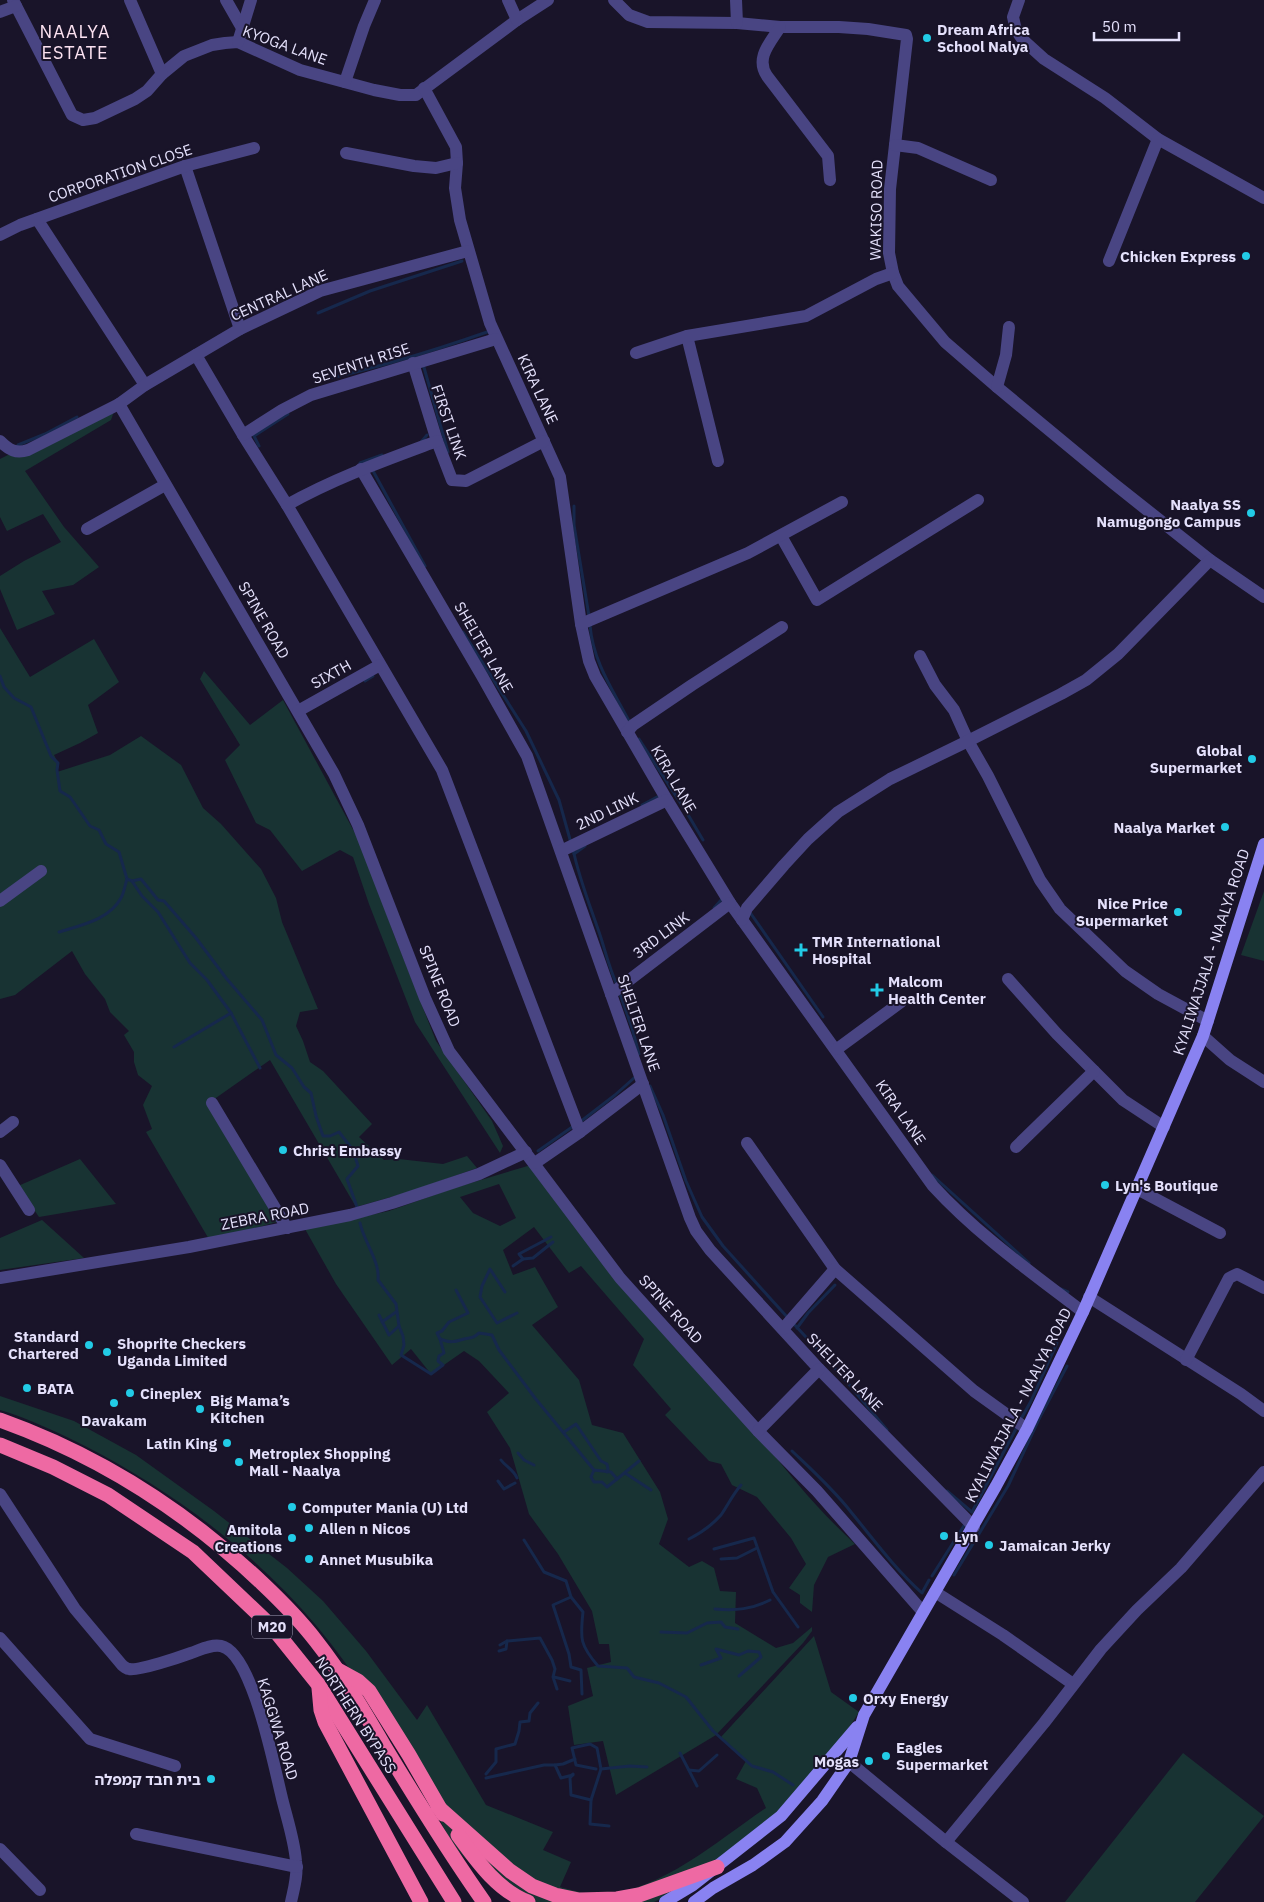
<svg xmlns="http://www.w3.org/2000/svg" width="1264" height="1902" viewBox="0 0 1264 1902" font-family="'IBM Plex Sans','Noto Sans Hebrew',sans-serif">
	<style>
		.green { fill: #183333; fill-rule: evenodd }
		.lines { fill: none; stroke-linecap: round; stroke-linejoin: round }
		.stream { stroke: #16284c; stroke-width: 3 }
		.street { stroke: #494583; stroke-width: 12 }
		.secondary { stroke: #8982f1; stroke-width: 12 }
		.highway { stroke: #ee69a3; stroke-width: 15 }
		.poi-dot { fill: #22cbe6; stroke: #191429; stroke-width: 2 }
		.labels { text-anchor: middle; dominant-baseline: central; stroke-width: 4; stroke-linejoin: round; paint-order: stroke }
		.shield { fill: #191429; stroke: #a7a3bc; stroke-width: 1 }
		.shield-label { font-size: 14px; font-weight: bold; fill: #e4e0fb }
		.poi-label { font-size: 15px; font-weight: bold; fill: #e4e0fb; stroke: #191429; text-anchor: start }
		.street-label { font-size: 15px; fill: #e4e0fb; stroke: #191429 }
		.quarter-label { font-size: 18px; letter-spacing: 1px; fill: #fce2f1; stroke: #191429 }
	</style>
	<rect width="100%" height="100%" fill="#191429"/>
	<!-- green -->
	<g class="green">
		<polygon points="118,400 111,420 25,471 64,527 99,567 73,585 42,591 55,614 17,630 0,589 0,576 24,561 61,542 43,514 7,531 0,517 0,459"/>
		<polygon points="0,628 30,677 94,639 119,682 88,705 98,733 80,743 54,755 58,763 57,772 110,755 141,736 181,765 203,808 221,824 261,869 276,898 282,922 318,1009 300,1012 296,1026 303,1041 310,1062 323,1071 372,1124 359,1137 384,1160 399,1159 443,1164 467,1156 477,1168 412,1191 356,1207 270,1060 213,1100 280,1221 210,1241 146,1132 152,1129 143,1105 152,1086 138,1075 134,1062 134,1052 124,1035 129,1031 110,1012 105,999 85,974 72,951 15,995 0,999"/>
		<polygon points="204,671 250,725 283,700 363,848 393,932 436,1041 492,1121 503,1146 500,1153 415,1022 369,904 353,857 340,850 302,871 270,830 256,823 225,760 240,745 200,679"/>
		<polygon points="1264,891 1264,961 1241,955"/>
		<polygon points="80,1159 116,1204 39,1217 18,1186"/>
		<path d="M 531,1165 L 759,1435 C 788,1474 819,1511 855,1544 L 828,1557 L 814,1585 L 812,1612 L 800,1603 L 800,1595 L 789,1588 L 806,1564 L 791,1538 L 757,1497 L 732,1485 L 721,1464 L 709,1461 L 665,1415 L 671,1409 L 633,1365 L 644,1339 L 581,1266 L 569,1273 L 534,1227 L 503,1250 L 513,1275 L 535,1267 L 558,1307 L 532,1325 L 579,1380 L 592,1425 L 623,1433 L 660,1492 L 668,1519 L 659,1544 L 689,1567 L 702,1561 L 714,1568 L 720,1591 L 736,1592 L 735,1623 L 776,1648 L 793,1643 L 812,1627 L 812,1631 L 803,1643 L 716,1735 L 616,1795 L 603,1741 L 574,1745 L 568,1706 L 593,1696 L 587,1668 L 611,1662 L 609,1644 L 599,1644 L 592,1611 L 558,1554 L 529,1514 L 510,1448 L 487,1412 L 509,1393 L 479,1361 L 464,1351 L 431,1374 L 411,1349 L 392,1365 L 336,1284 L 305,1229 L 389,1211 L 454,1188 ZM 499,1184 L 516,1218 L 500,1226 L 473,1213 L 460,1197 Z"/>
		<polygon points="42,1220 84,1258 0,1270 0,1238"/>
		<path d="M 0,1396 L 74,1421 L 136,1455 L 214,1511 L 287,1568 L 323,1601 L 366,1651 L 417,1720 L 427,1705 L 486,1805 L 553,1832 L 543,1850 L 571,1862 L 560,1887 C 573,1890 589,1896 602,1895 C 663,1890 717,1841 766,1808 L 757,1788 L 736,1779 L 746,1761 L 721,1737 L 814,1636 L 831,1692 L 859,1712 L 810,1789 L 764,1837 L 724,1867 L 654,1902 L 513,1902 C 494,1886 474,1870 458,1850 C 446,1835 438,1815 428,1798 C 409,1764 389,1730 368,1697 C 302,1589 199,1505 87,1447 C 59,1433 30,1419 0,1410 Z"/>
		<polygon points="1183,1753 1264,1816 1195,1902 1065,1902"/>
	</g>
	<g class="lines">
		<!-- stream -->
		<g class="stream">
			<polyline points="318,313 370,291 462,261"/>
			<polyline points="423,364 448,452"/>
			<path d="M 316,381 C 375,369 433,351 490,331"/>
			<polyline points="421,442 427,435"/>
			<polyline points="18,445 45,434 77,417"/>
			<polyline points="259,446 254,436 288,414"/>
			<polyline points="360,463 382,455"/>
			<polyline points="372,469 425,566"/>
			<polyline points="574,506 574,525 589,616"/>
			<path d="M 590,625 C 593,662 613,690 630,723"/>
			<polyline points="463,632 526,731 559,800 571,843"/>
			<polyline points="0,676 4,687 14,698 31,707 51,756 58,763 57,770 60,791 70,797 90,826 99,830 106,844 119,852 127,879 132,881 141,879 158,900 164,901 196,938 226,978 262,1020 276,1055 292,1068 304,1087 311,1093 316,1116 323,1136 330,1136 339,1132 353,1150 358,1166 347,1179 357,1207"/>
			<polyline points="365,681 373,676"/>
			<polyline points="639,739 687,813 703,840"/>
			<polyline points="642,805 657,797"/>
			<path d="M 573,849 C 579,879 591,908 601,938 C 606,954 610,970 617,985"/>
			<polyline points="574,854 585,846"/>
			<polyline points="132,881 142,896 158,912 190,963 207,980 231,1013 260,1068"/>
			<polyline points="714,908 722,899"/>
			<polyline points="749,911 823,1017"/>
			<path d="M 59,932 C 81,925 109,920 121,898 C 124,893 125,885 127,879"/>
			<polyline points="619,991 632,1028 639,1054"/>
			<polyline points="174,1047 231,1013"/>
			<polyline points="650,1086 663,1115 686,1181 702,1217 723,1246 788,1318"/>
			<polyline points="580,1122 615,1095 634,1078"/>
			<polyline points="538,1151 575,1125"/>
			<polyline points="932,1175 1029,1263"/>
			<path d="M 360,1223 C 364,1242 380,1261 378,1280 L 396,1304 L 399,1326 L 403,1336 L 404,1345 L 401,1355 L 431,1374 L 443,1365 L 438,1361 L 439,1356 L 444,1353 L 440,1339 C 450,1343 455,1342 464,1339 C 472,1337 472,1339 479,1333 L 492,1335 L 499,1350 L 535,1398 L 594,1470 L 591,1477 L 594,1482 L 602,1482 L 607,1487 L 617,1479 L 611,1472 L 594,1470"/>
			<polyline points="523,1259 519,1254 551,1237"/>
			<polyline points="513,1266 523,1259 533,1258 553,1242"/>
			<polyline points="1061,1289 1068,1292"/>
			<polyline points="505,1292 490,1269 482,1286 480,1297 497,1323 517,1313"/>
			<polyline points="379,1315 389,1335 399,1326"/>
			<polyline points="382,1322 396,1312"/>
			<polyline points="792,1322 842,1376 887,1430"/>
			<polyline points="797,1328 808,1313 835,1285"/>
			<polyline points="440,1339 437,1333 442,1331 449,1322 468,1313 456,1290"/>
			<polyline points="1021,1419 1031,1401 1057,1343"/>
			<polyline points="564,1432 576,1424 601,1461 607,1464 608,1469 607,1472"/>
			<path d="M 792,1451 C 813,1471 834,1490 851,1512 C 874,1540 895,1569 922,1593 L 929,1580"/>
			<polyline points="518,1453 524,1460 534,1465"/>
			<path d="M 501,1460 C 506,1467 513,1469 517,1478"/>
			<polyline points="625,1473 651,1490"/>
			<polyline points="617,1479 639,1461"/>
			<polyline points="498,1481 504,1489 515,1483"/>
			<polyline points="947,1491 972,1512"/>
			<polyline points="972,1512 1018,1425"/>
			<path d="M 689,1539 C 701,1533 712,1525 721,1515 C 728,1505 733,1494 741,1485"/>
			<path d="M 524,1540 L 544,1572 L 566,1581 L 571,1597 L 583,1612 C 580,1639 580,1645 598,1666 L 627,1668 L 634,1677 L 659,1683 L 686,1697 L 713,1731 L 752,1766 L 773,1772 L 793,1785"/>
			<polyline points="714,1549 754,1538 773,1592 798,1627"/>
			<polyline points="721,1559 737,1558 757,1548"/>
			<polyline points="954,1575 1008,1486 1039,1419 1067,1366"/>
			<polyline points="932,1576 965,1524"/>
			<polyline points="571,1597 553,1605 569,1654 571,1667 581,1670 582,1694"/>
			<path d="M 715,1609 C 736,1611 752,1609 770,1600"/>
			<polyline points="661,1632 687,1633 707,1623 721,1622 725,1627 738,1629"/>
			<polyline points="500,1645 507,1641 540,1638 552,1660 555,1669 553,1677 557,1689"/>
			<polyline points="499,1651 506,1649 507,1641"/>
			<polyline points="701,1665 721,1658 716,1649 739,1655 748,1651 759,1652 761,1657 739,1676"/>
			<polyline points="554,1677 570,1681"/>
			<polyline points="680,1753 697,1786"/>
			<polyline points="555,1765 563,1764 575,1759"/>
			<polyline points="596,1769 576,1765 572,1748 590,1744 597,1748 601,1769 591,1800 590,1824 609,1826"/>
			<polyline points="601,1769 630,1766 647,1767"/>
			<polyline points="689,1770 699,1771 717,1755"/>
			<polyline points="486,1774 496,1762 496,1749 515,1744 519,1731 520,1722 529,1721 530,1713 538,1703"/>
			<polyline points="573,1774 570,1778 571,1795 591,1800"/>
			<polyline points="486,1778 544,1765 555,1765 561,1778 573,1775"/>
		</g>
		<!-- street -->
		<g class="street">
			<polyline points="13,0 72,115 83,120 95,118 135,99 147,91 162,74 184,56 212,45 225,43 238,42 300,70 374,90 400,95 416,95 517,20 548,0"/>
			<polyline points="130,0 162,74"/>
			<polyline points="226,0 242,28"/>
			<polyline points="508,0 517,20"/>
			<polyline points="614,0 629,15 648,22 737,23 780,27 839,27 868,29 906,35 907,39 890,189 889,253 893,273 898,286 945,342 997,387 1113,483 1210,560 1264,597"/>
			<polyline points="736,0 737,23"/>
			<polyline points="1019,0 1013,17 1016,30 1023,40 1044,59 1105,98 1158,139 1264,198"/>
			<polyline points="0,12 16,6"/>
			<path d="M 780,27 C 770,43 755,58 767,76 L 828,156 L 830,180"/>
			<polyline points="238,42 251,0"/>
			<polyline points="345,82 364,26 375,0"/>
			<path d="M 424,88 L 456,147 L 457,163 L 455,188 L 460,220 L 490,323 L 560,477 L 581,624 L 589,661 L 595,676 L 667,800 L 730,903 L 933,1186 C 978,1235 1031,1272 1083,1312"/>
			<polyline points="895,145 918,148 991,180"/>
			<polyline points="346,153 414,166 436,168 457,163"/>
			<polyline points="185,166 240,329"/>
			<polyline points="37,219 145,385"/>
			<polyline points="0,235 20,225 185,166 254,148"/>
			<polyline points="1109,261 1158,139"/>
			<polyline points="687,336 718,461"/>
			<polyline points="636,353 687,336 806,316 876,279 893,273"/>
			<polyline points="196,355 243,435 287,505 442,770 580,1132"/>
			<polyline points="413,363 437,441 452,480 466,481 544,441"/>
			<polyline points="997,387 1006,355 1009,327"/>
			<polyline points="119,404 334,774 358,825 425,998 449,1051 620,1278 758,1431 817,1491 923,1612"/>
			<polyline points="243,435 282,410 311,395 496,339"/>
			<path d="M 0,441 C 9,450 16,454 28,450 L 119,404 L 145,385 L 240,329 L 320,291 L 468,251"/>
			<polyline points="361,469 482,676 527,756 690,1218 696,1231 710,1250 819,1369 974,1527"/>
			<path d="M 287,505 C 335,478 386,460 437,441"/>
			<polyline points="87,529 165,485"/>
			<polyline points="781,536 817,600 978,500"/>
			<polyline points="581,624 748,553 842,502"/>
			<polyline points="920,656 935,685 954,710 968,741 988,776 1040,880 1060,909 1125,971 1158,994 1208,1021"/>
			<polyline points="298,711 380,665"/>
			<polyline points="627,732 633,725 692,685 782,627"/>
			<polyline points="561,851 667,800"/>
			<polyline points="0,901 41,871"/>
			<polyline points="742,920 747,908 784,865 808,839 838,812 890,779 968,741 1061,694 1086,680 1118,654 1210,560"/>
			<polyline points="1008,979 1057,1034 1123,1100 1164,1127"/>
			<polyline points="611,994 730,903"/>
			<polyline points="1203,1036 1230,1060 1264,1082"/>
			<polyline points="837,1049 901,1002"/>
			<polyline points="212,1103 287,1228"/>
			<polyline points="0,1132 13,1122"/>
			<polyline points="747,1143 835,1269 974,1391 1027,1429"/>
			<polyline points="1016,1147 1094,1071"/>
			<polyline points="535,1163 580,1132 643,1084"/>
			<polyline points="0,1165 29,1210"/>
			<polyline points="1137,1189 1220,1233"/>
			<polyline points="0,1278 189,1247 350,1215 392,1203 479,1174 526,1152"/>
			<polyline points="1089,1297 1241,1394 1264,1411"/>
			<polyline points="783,1329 835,1269"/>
			<polyline points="1186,1360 1229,1278 1237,1274 1264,1288"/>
			<polyline points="758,1431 819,1369"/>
			<path d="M 0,1494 L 75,1609 L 122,1665 C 123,1666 127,1669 129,1669 C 139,1671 180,1657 191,1653 C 200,1650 211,1644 221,1646 C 252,1652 274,1766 281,1794 C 286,1816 294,1838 296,1861 C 298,1875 294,1888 291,1902"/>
			<polyline points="935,1592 1003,1635 1073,1684"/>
			<polyline points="0,1638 90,1739 175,1766"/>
			<polyline points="849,1762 946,1842 1023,1902"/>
			<polyline points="136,1834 297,1867"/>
			<polyline points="946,1842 1044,1723 1101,1649 1137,1610 1181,1568 1264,1472"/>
			<polyline points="0,1849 40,1890"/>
		</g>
		<!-- secondary -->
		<g class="secondary">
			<polyline points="665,1902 693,1885 781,1816 857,1727"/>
			<polyline points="694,1902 713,1888 753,1865 785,1842 822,1801 849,1762 864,1715 996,1486 1027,1429 1083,1312 1203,1036 1264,844"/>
		</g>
		<!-- highway -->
		<g class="highway">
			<path d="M 0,1420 C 98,1455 186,1511 262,1583 C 281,1601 300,1620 316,1641 C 342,1674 363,1710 384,1746 C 416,1799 448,1851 484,1902"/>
			<polyline points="0,1445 53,1467 108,1495 193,1552 273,1628 318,1684 454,1902"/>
			<polyline points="338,1670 358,1681 369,1691 409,1755 443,1814"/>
			<polyline points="319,1688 321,1710 325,1722 421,1902"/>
			<polyline points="438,1807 510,1871 532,1886 555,1895 579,1900 617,1899 639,1895 717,1867"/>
			<path d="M 458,1835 C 477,1861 497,1890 528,1902"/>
		</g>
	</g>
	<!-- markers -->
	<g class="poi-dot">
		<circle cx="927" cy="38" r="5"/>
		<circle cx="1246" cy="256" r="5"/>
		<circle cx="1251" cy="513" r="5"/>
		<circle cx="1252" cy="759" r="5"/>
		<circle cx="1225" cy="827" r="5"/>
		<circle cx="1178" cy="912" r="5"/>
		<path d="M798.5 942.5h5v5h5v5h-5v5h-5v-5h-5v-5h5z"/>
		<path d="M874.5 982.5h5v5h5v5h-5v5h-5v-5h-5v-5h5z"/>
		<circle cx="283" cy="1150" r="5"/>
		<circle cx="1105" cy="1185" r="5"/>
		<circle cx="89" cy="1345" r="5"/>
		<circle cx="107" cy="1352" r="5"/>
		<circle cx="27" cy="1388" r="5"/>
		<circle cx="130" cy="1393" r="5"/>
		<circle cx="114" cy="1403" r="5"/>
		<circle cx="200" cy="1409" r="5"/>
		<circle cx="227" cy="1443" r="5"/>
		<circle cx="239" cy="1462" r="5"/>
		<circle cx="292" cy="1507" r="5"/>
		<circle cx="309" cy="1528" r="5"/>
		<circle cx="944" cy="1536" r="5"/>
		<circle cx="292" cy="1538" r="5"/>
		<circle cx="989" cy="1545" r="5"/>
		<circle cx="309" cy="1559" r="5"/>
		<circle cx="853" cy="1698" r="5"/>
		<circle cx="886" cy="1756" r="5"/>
		<circle cx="869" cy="1761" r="5"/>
		<circle cx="211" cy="1779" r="5"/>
	</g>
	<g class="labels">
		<!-- shield labels -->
		<rect class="shield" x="252" y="1615.5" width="40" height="23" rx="4"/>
		<g class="shield-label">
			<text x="272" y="1627">M20</text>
		</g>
		<!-- poi labels -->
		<g class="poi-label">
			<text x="937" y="29">Dream Africa<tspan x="937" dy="17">School Nalya</tspan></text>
			<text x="1236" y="256" text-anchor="end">Chicken Express</text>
			<text x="1241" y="504" text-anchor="end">Naalya SS<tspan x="1241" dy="17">Namugongo Campus</tspan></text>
			<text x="1242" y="750" text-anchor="end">Global<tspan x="1242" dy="17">Supermarket</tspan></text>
			<text x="1215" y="827" text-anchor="end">Naalya Market</text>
			<text x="1168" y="903" text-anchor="end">Nice Price<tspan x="1168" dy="17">Supermarket</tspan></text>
			<text x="812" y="941">TMR International<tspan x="812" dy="17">Hospital</tspan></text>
			<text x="888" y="981">Malcom<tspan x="888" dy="17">Health Center</tspan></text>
			<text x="293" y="1150">Christ Embassy</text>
			<text x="1115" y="1185">Lyn's Boutique</text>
			<text x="79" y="1336" text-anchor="end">Standard<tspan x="79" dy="17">Chartered</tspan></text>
			<text x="117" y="1343">Shoprite Checkers<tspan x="117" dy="17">Uganda Limited</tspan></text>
			<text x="37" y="1388">BATA</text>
			<text x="140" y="1393">Cineplex</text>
			<text x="210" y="1400">Big Mama’s<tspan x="210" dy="17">Kitchen</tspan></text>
			<text x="114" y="1420" text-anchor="middle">Davakam</text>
			<text x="217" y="1443" text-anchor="end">Latin King</text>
			<text x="249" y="1453">Metroplex Shopping<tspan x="249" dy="17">Mall - Naalya</tspan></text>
			<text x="302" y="1507">Computer Mania (U) Ltd</text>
			<text x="319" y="1528">Allen n Nicos</text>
			<text x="282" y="1529" text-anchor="end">Amitola<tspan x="282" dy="17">Creations</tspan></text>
			<text x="954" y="1536">Lyn</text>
			<text x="999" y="1545">Jamaican Jerky</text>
			<text x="319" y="1559">Annet Musubika</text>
			<text x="863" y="1698">Orxy Energy</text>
			<text x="896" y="1747">Eagles<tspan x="896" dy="17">Supermarket</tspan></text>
			<text x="859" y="1761" text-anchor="end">Mogas</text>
			<text x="201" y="1779" text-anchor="end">בית חבד קמפלה</text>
		</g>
		<!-- street labels -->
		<g class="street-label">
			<text transform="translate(285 45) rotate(20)">KYOGA LANE</text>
			<text transform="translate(120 173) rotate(-19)">CORPORATION CLOSE</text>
			<text transform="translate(876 210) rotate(-89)">WAKISO ROAD</text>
			<text transform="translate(279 295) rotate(-24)">CENTRAL LANE</text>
			<text transform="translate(361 363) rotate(-18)">SEVENTH RISE</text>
			<text transform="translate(538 389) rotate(65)">KIRA LANE</text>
			<text transform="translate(449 422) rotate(71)">FIRST LINK</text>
			<text transform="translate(264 620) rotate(60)">SPINE ROAD</text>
			<text transform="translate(484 647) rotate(60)">SHELTER LANE</text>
			<text transform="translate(331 674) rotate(-29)">SIXTH</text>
			<text transform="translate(674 779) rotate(60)">KIRA LANE</text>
			<text transform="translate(607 811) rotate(-26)">2ND LINK</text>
			<text transform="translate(661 935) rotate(-37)">3RD LINK</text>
			<text transform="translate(1211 952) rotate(-72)">KYALIWAJJALA - NAALYA ROAD</text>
			<text transform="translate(440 986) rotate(68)">SPINE ROAD</text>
			<text transform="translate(639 1023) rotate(71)">SHELTER LANE</text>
			<text transform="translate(901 1112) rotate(55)">KIRA LANE</text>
			<text transform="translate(265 1216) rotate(-11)">ZEBRA ROAD</text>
			<text transform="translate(671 1309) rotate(48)">SPINE ROAD</text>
			<text transform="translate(845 1372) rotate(46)">SHELTER LANE</text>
			<text transform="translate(1018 1405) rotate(-63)">KYALIWAJJALA - NAALYA ROAD</text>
			<text transform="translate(356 1715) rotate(57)">NORTHERN BYPASS</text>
			<text transform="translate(278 1729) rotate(73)">KAGGWA ROAD</text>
		</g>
		<!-- quarter labels -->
		<g class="quarter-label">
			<text x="75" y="31">NAALYA<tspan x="75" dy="21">ESTATE</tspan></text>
		</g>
	</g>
	<!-- scale -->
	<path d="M1094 32v8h85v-8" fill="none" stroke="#e4e0fb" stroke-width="2.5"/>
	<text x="1102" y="32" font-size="15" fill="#e4e0fb" stroke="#191429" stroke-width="4" paint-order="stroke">50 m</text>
</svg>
